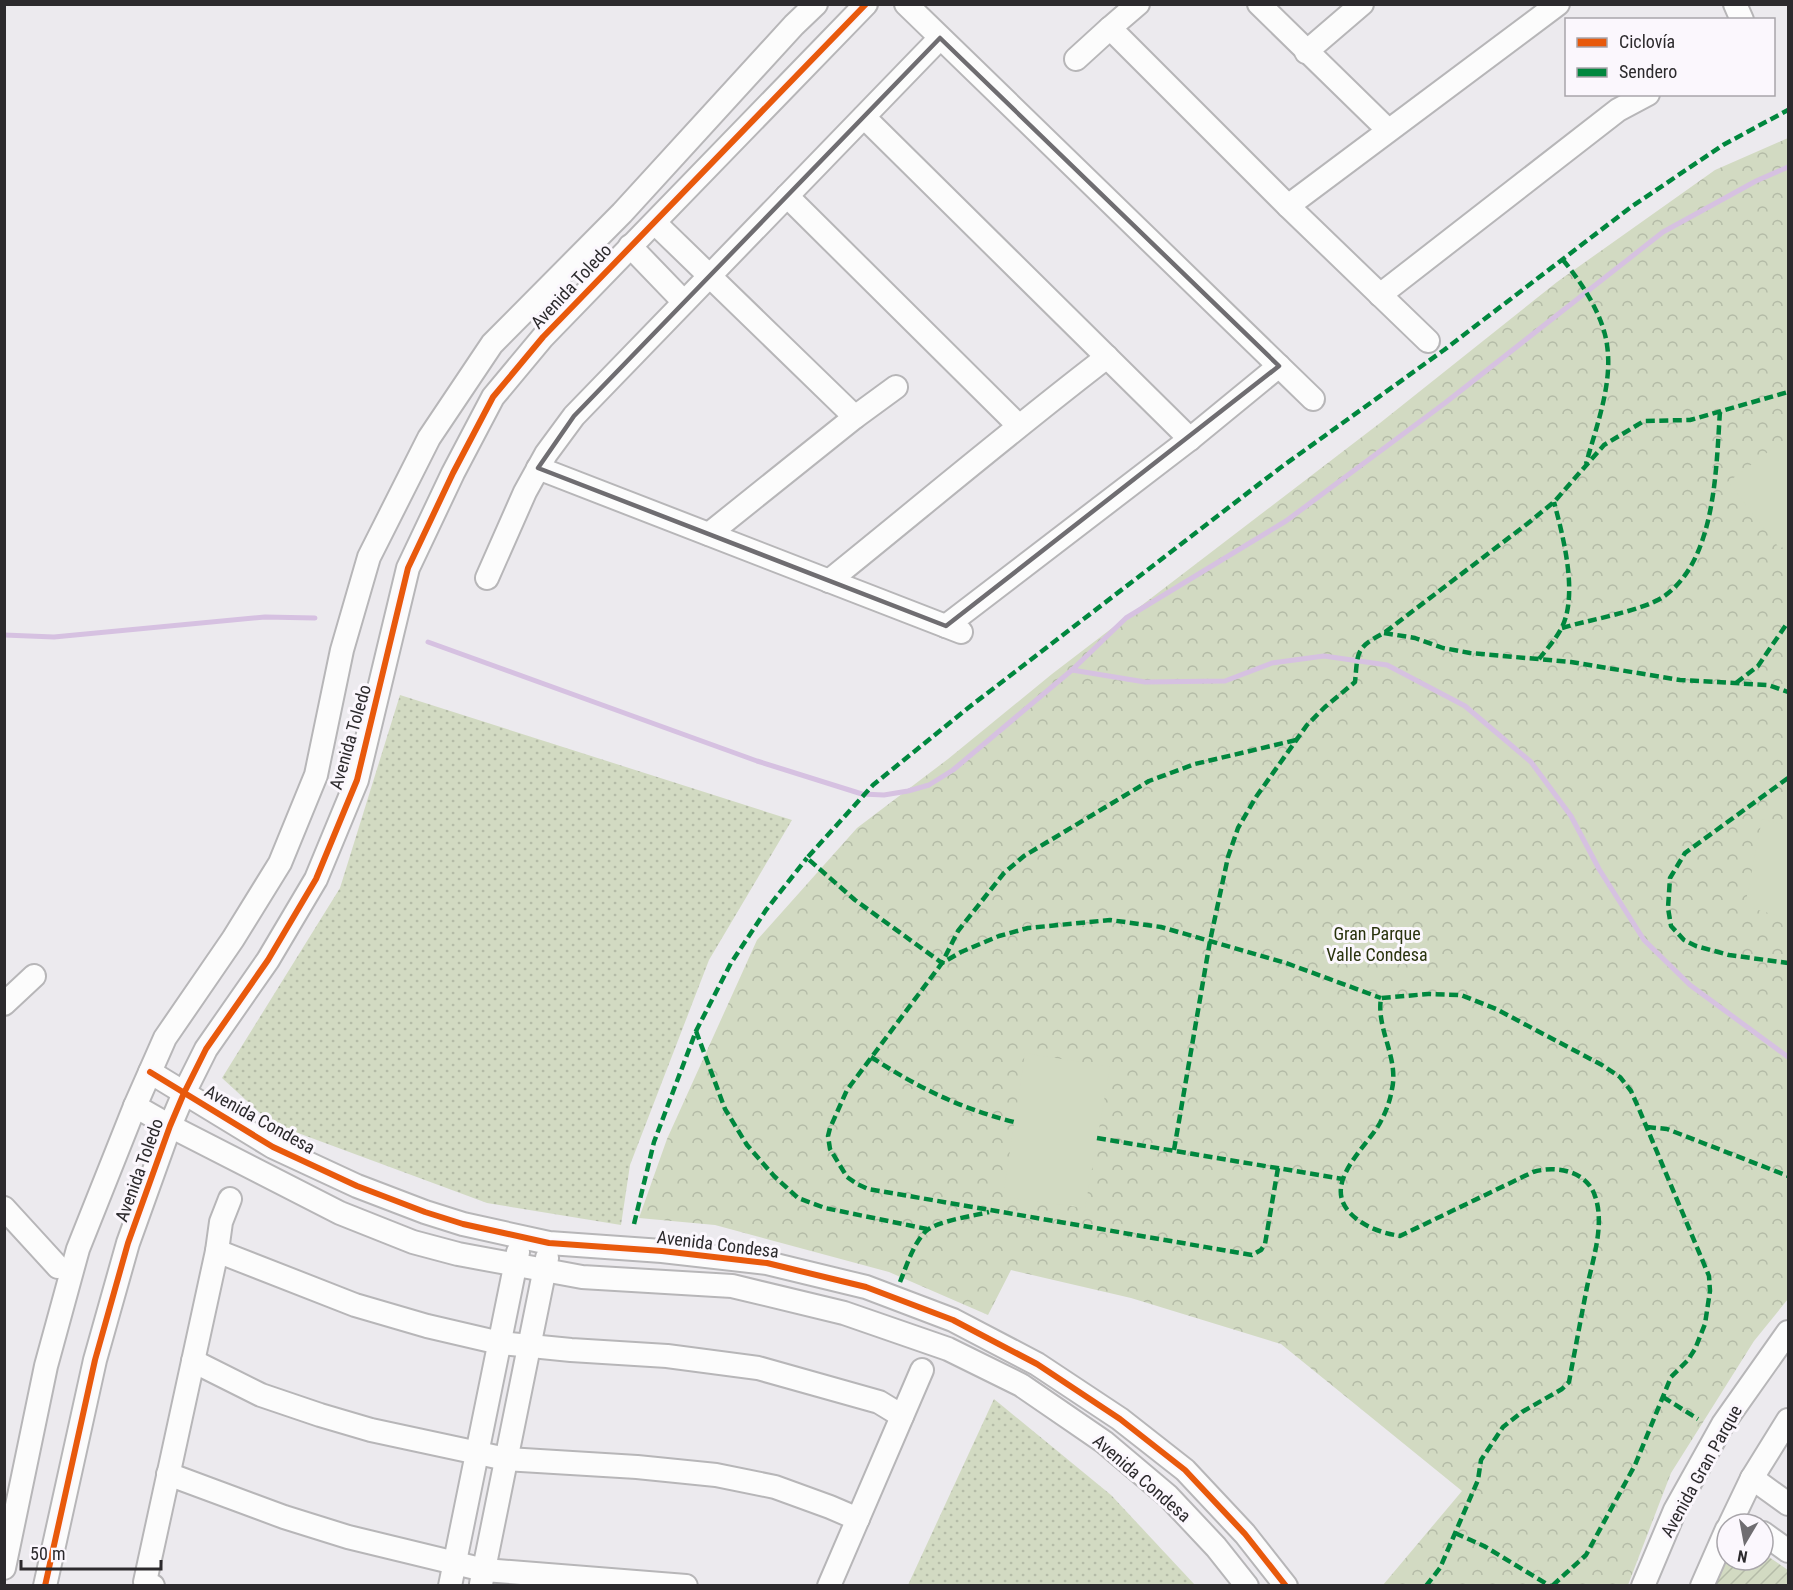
<svg xmlns="http://www.w3.org/2000/svg" width="1793" height="1590" viewBox="0 0 1793 1590" font-family="'Roboto Condensed',sans-serif">
	<style>
		.grass { fill: url(#grass-dots) }
		.park { fill: url(#park-crowns) }
		.garden { fill: url(#garden-furrows) }
		.pitch { fill: #d2dac2 }
		.lines { fill: none; stroke-linecap: round; stroke-linejoin: round }
		.stream { stroke: #d6c1e1; stroke-width: 5 }
		.minor-casing { stroke: #b7b6b8; stroke-width: 26 }
		.minor { stroke: #fcfcfc; stroke-width: 22 }
		.quiet { stroke: #00873e; stroke-width: 4.5; stroke-dasharray: 9 4.5; stroke-linecap: butt }
		.cycleway-casing { stroke: #fbf7fd; stroke-width: 10 }
		.cycleway { stroke: #e8590c; stroke-width: 6 }
		.marked { fill: none; stroke: #6f6d71; stroke-width: 4.5; stroke-linejoin: round }
		.labels { text-anchor: middle; dominant-baseline: central; stroke-width: 6; stroke-linejoin: round; paint-order: stroke }
		.street-label { font-size: 18px; fill: #2c2a2d; stroke: #fbf7fd }
		.park-label { font-size: 18px; fill: #29330d; stroke: #fbf7fd }
	</style>
	<defs>
		<pattern id="grass-dots" width="8" height="8" patternUnits="userSpaceOnUse" patternTransform="scale(1.5)"><rect width="8" height="8" fill="#d2dac2"/><path d="M2 2h.1M6 6h.1" fill="none" stroke="#b4bba7" stroke-width="1.8" stroke-linecap="round"/></pattern>
		<pattern id="park-crowns" width="20" height="18" patternUnits="userSpaceOnUse" patternTransform="scale(1.5)"><rect width="20" height="18" fill="#d2dac2"/><path d="M2 6a3 3 0 1 1 6 0M12 15a3 3 0 1 1 6 0" fill="none" stroke="#b4bba7"/></pattern>
		<pattern id="garden-furrows" width="10" height="10" patternUnits="userSpaceOnUse" patternTransform="scale(1.5)"><rect width="10" height="10" fill="#d2dac2"/><path d="M-1 1l2-2M0 10L10 0M9 11l2-2" fill="none" stroke="#b4bba7"/></pattern>
	</defs>
	<rect width="100%" height="100%" fill="#eceaee"/>
	<!-- grass -->
	<g class="grass">
		<polygon points="400,695 792,820 709,960 630,1165 621,1225 487,1203 271,1123 222,1078 340,888"/>
		<polygon points="994,1399 1111,1495 1195,1585 908,1585"/>
	</g>
	<!-- park -->
	<polygon class="park" points="1788,138 1788,1299 1754,1341 1671,1473 1628,1585 1383,1585 1462,1491 1281,1344 1131,1298 1011,1270 988,1315 889,1272 715,1225 639,1218 667,1139 757,940 857,828 948,759 1052,674 1380,423 1557,282 1715,170"/>
	<!-- garden -->
	<polygon class="garden" points="1763,1553 1788,1570 1788,1585 1711,1586 1713,1577 1727,1560 1763,1560"/>
	<!-- pitch -->
	<g class="pitch">
		<polygon points="1788,437 1788,542 1780,549 1728,482"/>
		<polygon points="1762,819 1788,826 1788,919 1745,906"/>
		<polygon points="1025,1053 1110,1067 1085,1208 1003,1197"/>
	</g>
	<g class="lines">
		<!-- stream -->
		<g class="stream">
			<polyline points="4,635 54,637 265,617 315,618"/>
			<polyline points="428,642 757,761 862,794 884,795 908,791 929,785 953,770 1072,670 1145,682 1225,681 1272,663 1324,656 1387,665 1465,706 1531,762 1571,816 1599,869 1644,940 1690,985 1788,1057"/>
			<polyline points="1072,670 1126,618 1286,521 1445,403 1663,232 1756,181 1788,167"/>
		</g>
		<!-- minor casing -->
		<g class="minor-casing">
			<g id="minor">
				<polyline points="906,4 1313,399"/>
				<polyline points="1138,4 1110,28 1288,206 1428,341"/>
				<polyline points="1259,4 1388,130"/>
				<polyline points="1735,4 1742,20"/>
				<polyline points="1306,52 1362,4"/>
				<polyline points="1076,59 1110,28"/>
				<polyline points="864,117 1190,439"/>
				<polyline points="787,196 1018,425"/>
				<polyline points="1288,206 1558,4"/>
				<polyline points="655,223 855,417 896,387"/>
				<polyline points="630,246 684,302"/>
				<polyline points="1380,295 1618,110 1648,94"/>
				<polyline points="538,468 961,632"/>
				<polyline points="709,534 855,417"/>
				<polyline points="487,578 525,492 546,454 574,416 940,38"/>
				<path d="M 829,581 C 922,506 1013,429 1107,357"/>
				<polyline points="946,626 1190,439 1279,366"/>
				<polyline points="4,1004 34,976"/>
				<polyline points="150,1072 273,1147 357,1186 425,1212 463,1224 549,1243 662,1251 767,1263 866,1287 953,1320 1037,1364 1120,1419 1185,1470 1245,1534 1286,1586"/>
				<polyline points="135,1106 170,1126 340,1213 413,1242 458,1254 582,1277 732,1286 844,1313 948,1349 1021,1385 1104,1442 1168,1496 1216,1547 1247,1586"/>
				<polyline points="4,1208 58,1267"/>
				<polyline points="217,1251 355,1305 427,1326 500,1343 571,1350 667,1356 758,1368 879,1402 902,1416"/>
				<polyline points="193,1361 261,1395 320,1415 371,1430 506,1459 637,1467 716,1475 775,1487 830,1507 858,1519"/>
				<polyline points="168,1474 284,1517 348,1537 484,1570 686,1586"/>
				<polyline points="1752,1478 1788,1504"/>
				<polyline points="1730,1524 1752,1478 1788,1420"/>
				<polyline points="1763,1533 1788,1551"/>
				<polyline points="4,1568 46,1366 78,1249 135,1106 165,1038 233,939 280,863 316,775 342,650 369,557 429,438 492,344 622,213 794,25 816,4"/>
				<polyline points="481,1584 547,1258"/>
				<polyline points="45,1586 95,1360 128,1243 170,1126 184,1093 206,1049 268,960 316,879 357,780 408,568 453,473 493,397 543,337 866,4"/>
				<polyline points="153,1586 145,1582 217,1251 221,1222 230,1199"/>
				<polyline points="450,1586 518,1252"/>
				<polyline points="829,1586 922,1370"/>
				<polyline points="1643,1586 1675,1510 1723,1424 1788,1332"/>
				<polyline points="1702,1586 1727,1529"/>
			</g>
		</g>
		<!-- minor -->
		<use href="#minor" class="minor"/>
		<!-- quiet -->
		<g class="quiet">
			<path d="M 1563,260 C 1582,283 1603,315 1607,345 C 1613,384 1596,427 1586,464"/>
			<path d="M 1562,628 C 1588,620 1642,611 1663,597 C 1716,561 1716,469 1720,411"/>
			<polyline points="1384,633 1415,638 1443,648 1470,653 1571,662 1680,680 1768,685 1788,692"/>
			<path d="M 1539,659 C 1546,650 1555,640 1561,629 C 1579,596 1563,536 1554,502"/>
			<polyline points="1736,683 1758,666 1788,622"/>
			<polyline points="1296,740 1195,764 1149,781 1024,856 1004,873 958,931 942,963 855,900 807,858 873,785 968,708 1280,468 1444,350 1631,207 1723,145 1788,110"/>
			<polyline points="1788,778 1685,853 1670,878 1668,908 1671,926 1684,940 1696,946 1729,955 1788,963"/>
			<polyline points="696,1031 725,1109 747,1145 774,1176 798,1198 825,1208 927,1229"/>
			<path d="M 871,1057 C 919,1088 959,1108 1014,1122"/>
			<polyline points="1647,1127 1667,1129 1788,1176"/>
			<polyline points="1097,1138 1343,1179"/>
			<path d="M 1174,1150 L 1210,941 L 1228,857 L 1238,828 L 1256,797 L 1307,725 L 1325,707 L 1355,682 C 1358,652 1355,648 1384,633 L 1527,524 L 1554,502 L 1604,445 L 1644,421 L 1690,420 L 1788,392"/>
			<polyline points="1278,1168 1265,1244 1261,1250 1252,1255 868,1189 857,1184 847,1177 830,1149 828,1136 830,1128 847,1090 942,963 961,952 999,936 1028,928 1110,920 1161,927 1286,963 1381,998"/>
			<polyline points="634,1224 654,1142 696,1031 731,963 766,910 807,858"/>
			<path d="M 900,1282 C 907,1265 913,1244 926,1231 C 937,1221 973,1216 989,1212"/>
			<polyline points="1663,1397 1698,1419"/>
			<polyline points="1455,1533 1484,1546 1550,1586"/>
			<path d="M 1426,1586 L 1440,1568 L 1478,1480 L 1481,1460 L 1503,1427 L 1522,1412 L 1562,1389 L 1569,1382 C 1575,1350 1581,1318 1587,1287 C 1593,1259 1605,1224 1595,1196 C 1587,1171 1556,1165 1533,1172 L 1400,1236 C 1382,1233 1364,1227 1351,1214 C 1321,1184 1365,1149 1380,1123 C 1386,1112 1390,1101 1392,1089 C 1399,1058 1376,1029 1381,998 L 1428,994 L 1461,995 L 1496,1009 L 1602,1065 L 1620,1077 L 1631,1091 L 1639,1109 L 1709,1276 L 1710,1291 L 1705,1324 L 1695,1349 L 1688,1360 L 1671,1377 L 1635,1465 L 1586,1555 L 1552,1586"/>
		</g>
		<!-- cycleway casing -->
		<g class="cycleway-casing">
			<g id="cycleway">
				<polyline points="150,1072 273,1147 357,1186 425,1212 463,1224 549,1243 662,1251 767,1263 866,1287 953,1320 1037,1364 1120,1419 1185,1470 1245,1534 1286,1586"/>
				<polyline points="45,1586 95,1360 128,1243 170,1126 184,1093 206,1049 268,960 316,879 357,780 408,568 453,473 493,397 543,337 866,4"/>
			</g>
		</g>
		<!-- cycleway -->
		<use href="#cycleway" class="cycleway"/>
	</g>
	<!-- marked area -->
	<path class="marked" d="M 940,38 L 1279,366 L 946,626 L 538,468 L 574,416 Z"/>
	<g class="labels">
		<!-- street labels -->
		<g class="street-label">
			<text transform="translate(571 286) rotate(-47)">Avenida Toledo</text>
			<text transform="translate(350 737) rotate(-74)">Avenida Toledo</text>
			<text transform="translate(260 1119) rotate(29)">Avenida Condesa</text>
			<text transform="translate(139 1170) rotate(-70)">Avenida Toledo</text>
			<text transform="translate(718 1244) rotate(7)">Avenida Condesa</text>
			<text transform="translate(1701 1471) rotate(-61)">Avenida Gran Parque</text>
			<text transform="translate(1142 1478) rotate(41)">Avenida Condesa</text>
		</g>
		<!-- park labels -->
		<g class="park-label">
			<text x="1377" y="933">Gran Parque<tspan x="1377" dy="21">Valle Condesa</tspan></text>
		</g>
	</g>
	<!-- border -->
	<rect width="1793" height="1590" fill="none" stroke="#2c2a2d" stroke-width="12"/>
	<!-- legend -->
	<rect x="1565" y="18" width="210" height="78" fill="#fbf7fd" stroke="#a8a5aa" stroke-width="1.5"/>
	<rect x="1577" y="38" width="30" height="9" fill="#e8590c" stroke="#a8a5aa" stroke-width="1.5"/>
	<text x="1619" y="48" font-size="18" fill="#2c2a2d">Ciclovía</text>
	<rect x="1577" y="68" width="30" height="9" fill="#00873e" stroke="#a8a5aa" stroke-width="1.5"/>
	<text x="1619" y="78" font-size="18" fill="#2c2a2d">Sendero</text>
	<!-- north arrow -->
	<g transform="translate(1745 1542) rotate(190)"><circle r="28" fill="#fbf7fd" stroke="#a8a5aa" stroke-width="1.5"/>
	<path d="M0-4.5L10 22L0 15L-10 22Z" fill="#6f6d71"/>
	<text y="-9" font-size="16" font-weight="bold" text-anchor="middle" fill="#2c2a2d">N</text>
	</g>
	<!-- scale -->
	<path d="M21 1560v9h140v-9" fill="none" stroke="#2c2a2d" stroke-width="3"/>
	<text x="30" y="1560" font-size="18" fill="#2c2a2d" stroke="#fbf7fd" stroke-width="4.5" paint-order="stroke">50 m</text>
</svg>
